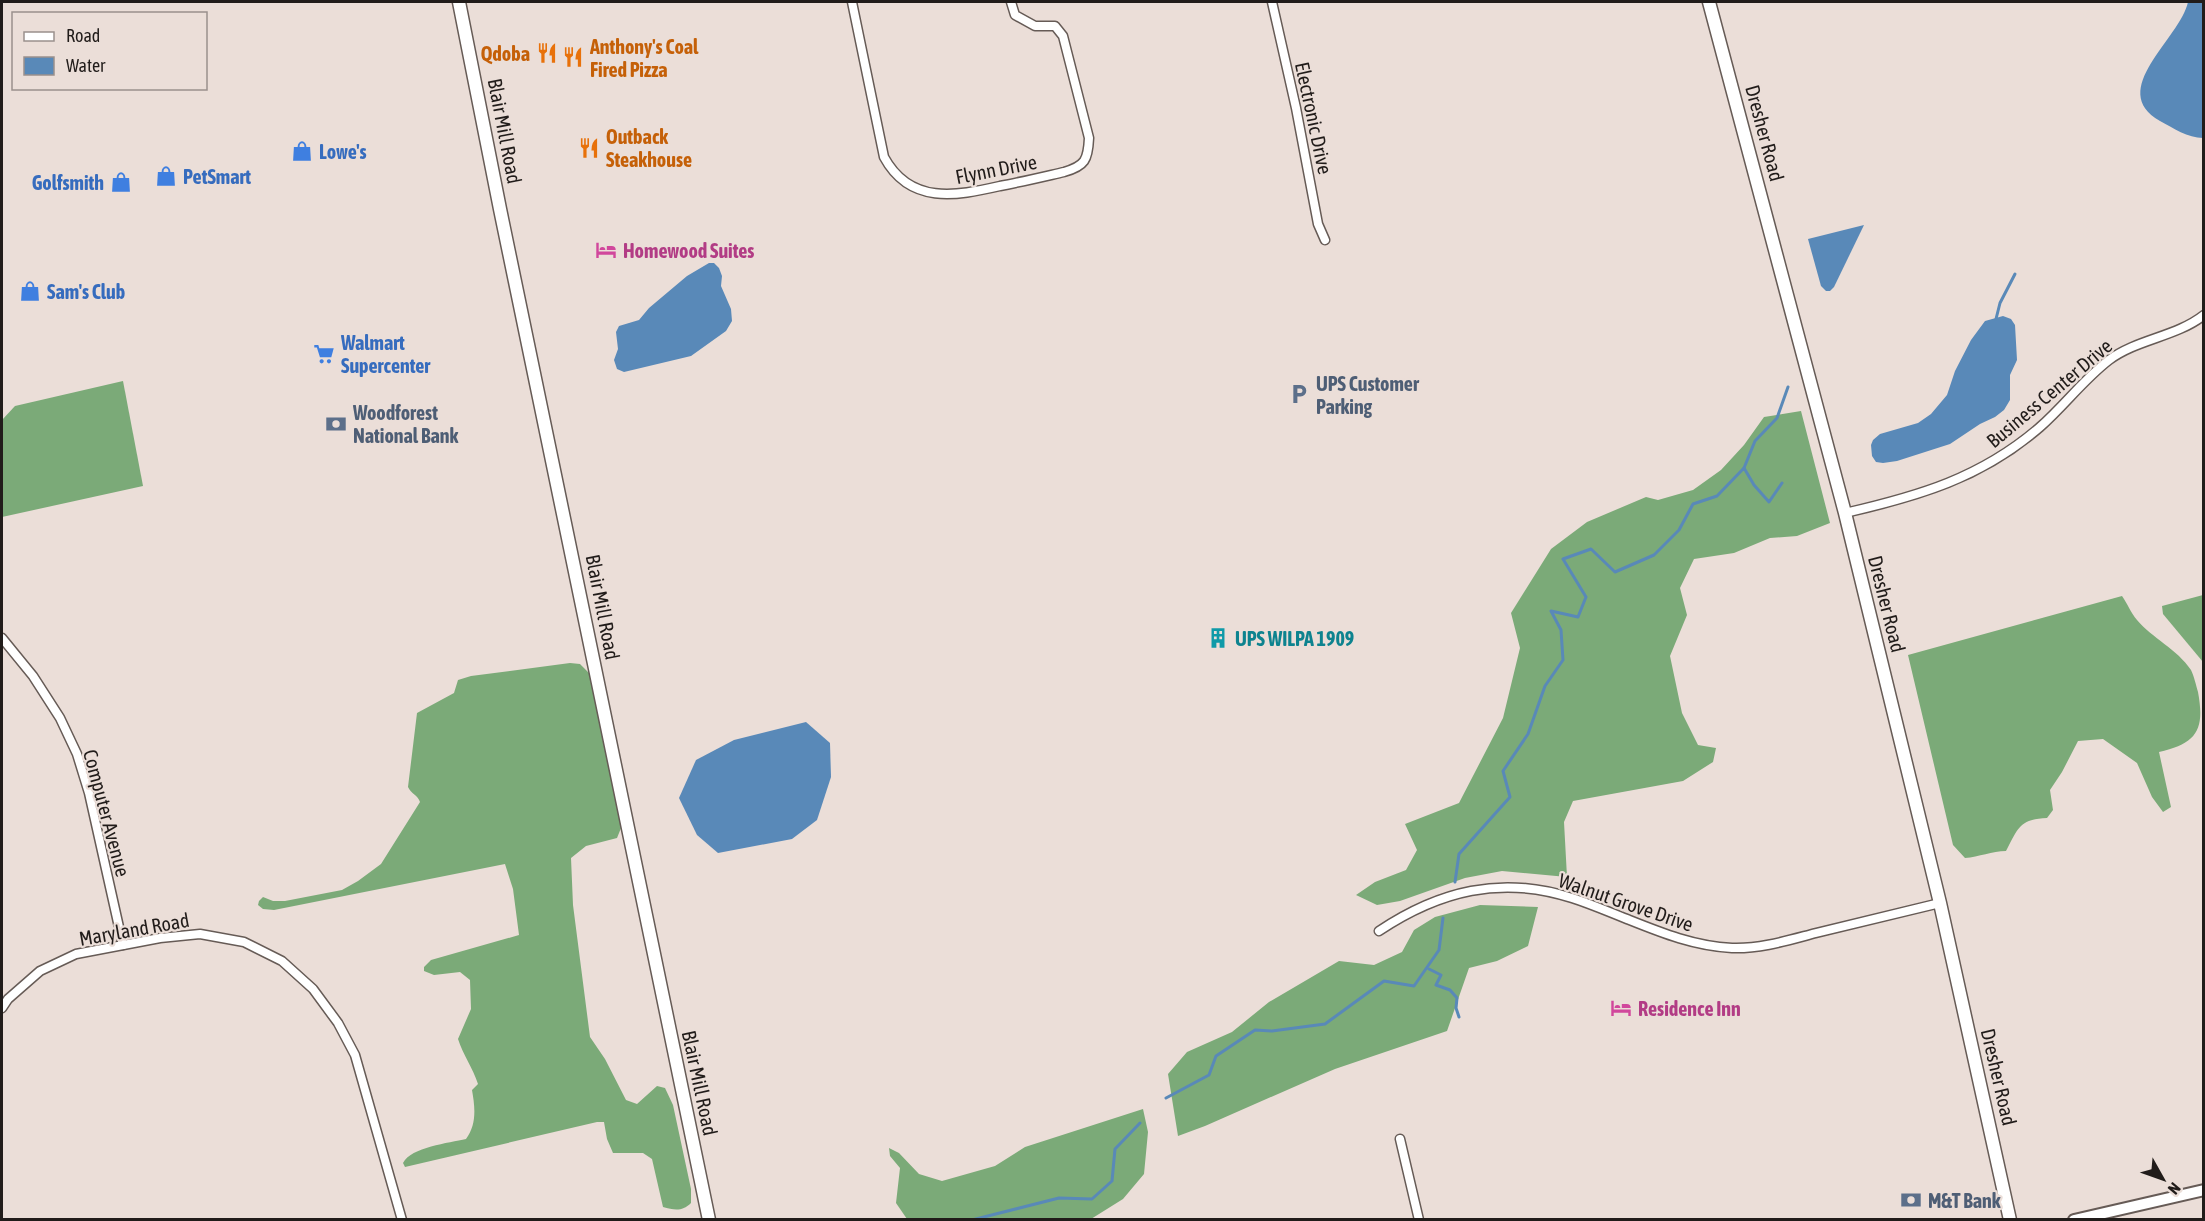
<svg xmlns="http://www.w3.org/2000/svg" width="2205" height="1221" viewBox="0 0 2205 1221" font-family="'Asap Condensed',sans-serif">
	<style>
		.forest { fill: #7baa78 }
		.water { fill: #5989b8 }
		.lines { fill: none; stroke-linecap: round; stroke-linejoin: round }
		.stream { stroke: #5989b8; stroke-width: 3 }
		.minor-casing { stroke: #665b56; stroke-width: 11 }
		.tertiary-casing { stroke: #665b56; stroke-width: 14 }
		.secondary-casing { stroke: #665b56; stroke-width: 15 }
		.minor { stroke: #fff; stroke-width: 8 }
		.tertiary { stroke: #fff; stroke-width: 10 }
		.secondary { stroke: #fff; stroke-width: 12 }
		.labels { text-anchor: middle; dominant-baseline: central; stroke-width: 4.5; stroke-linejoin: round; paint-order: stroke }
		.food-label { font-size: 20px; font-weight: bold; fill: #c56008; stroke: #ebded8; text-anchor: start }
		.street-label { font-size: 20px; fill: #211c1a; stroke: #ebded8 }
		.shop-label { font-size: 20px; font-weight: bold; fill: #366cbe; stroke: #ebded8; text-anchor: start }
		.hotel-label { font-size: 20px; font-weight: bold; fill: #b23c85; stroke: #ebded8; text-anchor: start }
		.service-label { font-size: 20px; font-weight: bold; fill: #4e5e75; stroke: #ebded8; text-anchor: start }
		.culture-label { font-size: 20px; font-weight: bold; fill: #0d838f; stroke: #ebded8; text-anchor: start }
	</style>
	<rect width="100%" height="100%" fill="#ebded8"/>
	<!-- forest -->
	<g class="forest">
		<polygon points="123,381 143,486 2,517 2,420 15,406"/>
		<polygon points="1801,411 1830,523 1797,536 1770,538 1734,553 1694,559 1680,588 1687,615 1670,656 1682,713 1698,745 1716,748 1713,762 1683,781 1573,801 1564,822 1567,877 1502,871 1465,878 1400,901 1377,905 1356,895 1375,882 1406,870 1417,850 1405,824 1459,803 1503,718 1520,648 1511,613 1551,549 1587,522 1646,497 1658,500 1693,490 1721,470 1744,445 1764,417"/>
		<polygon points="2203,595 2204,595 2203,662 2163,614 2162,606"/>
		<path d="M 2122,596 C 2127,603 2131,613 2137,620 C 2152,638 2177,649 2191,670 C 2194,676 2196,685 2198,692 C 2205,730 2197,743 2159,752 L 2171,807 L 2163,812 L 2152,797 L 2137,763 L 2103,739 L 2078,741 L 2062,772 L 2050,790 L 2053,810 L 2047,818 C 2020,819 2018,828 2006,851 C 1992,851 1979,857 1965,858 L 1953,845 L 1908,655 Z"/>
		<path d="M 570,663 L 580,664 L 591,675 L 621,828 L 617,838 L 586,846 L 571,858 L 573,905 L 590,1037 L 605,1059 L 626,1100 L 637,1104 L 657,1086 L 665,1088 L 673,1105 L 691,1189 L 691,1203 C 682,1212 674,1210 663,1207 L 652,1159 L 643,1153 L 613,1153 L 607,1139 L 604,1122 L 597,1122 L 405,1167 L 403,1163 C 411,1147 449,1143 466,1139 C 477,1124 475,1107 472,1090 L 478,1084 C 473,1068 463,1055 458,1039 L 471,1009 L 470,980 L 460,972 L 434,975 L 424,971 L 424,967 L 431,960 L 519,935 L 513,889 L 505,864 L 274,910 L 263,909 L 258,905 L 259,901 L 263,897 L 273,901 L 285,901 L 342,890 L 358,881 L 381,864 L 420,802 C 418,795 411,794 408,787 L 417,713 L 454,693 L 458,680 L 471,676 Z"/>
		<polygon points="1480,905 1538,907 1528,946 1497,961 1469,968 1447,1031 1335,1069 1205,1126 1178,1136 1168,1074 1187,1052 1232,1032 1269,1002 1339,961 1374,965 1402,952 1414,930 1435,917"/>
		<polygon points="1143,1109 1148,1132 1144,1174 1123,1199 1091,1219 907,1219 896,1203 900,1168 890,1156 889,1148 899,1153 919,1174 942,1181 995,1166 1025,1147"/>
	</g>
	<!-- water -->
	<g class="water">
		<path d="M 2188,2 L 2203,2 L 2203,138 C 2188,138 2173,128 2160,121 C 2106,90 2180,39 2188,2 Z"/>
		<polygon points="1864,225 1834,287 1830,291 1826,291 1821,286 1808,239"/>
		<polygon points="709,263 714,263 719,268 722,276 721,286 731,309 732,321 726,331 691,356 624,372 617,369 614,360 618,349 616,332 619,326 639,320 649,308 687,276"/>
		<polygon points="2003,316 2011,319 2015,325 2017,360 2010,375 2010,400 2004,410 1995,417 1980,424 1950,444 1897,461 1883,463 1876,462 1872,456 1871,445 1873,440 1880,434 1918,423 1931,414 1947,395 1955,371 1971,340 1985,321"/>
		<polygon points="806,722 830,743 831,777 817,820 792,839 718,853 697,835 679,798 696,760 734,740"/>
	</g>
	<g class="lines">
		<!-- stream -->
		<g class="stream">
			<polyline points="1996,319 2000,303 2015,274"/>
			<polyline points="1744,468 1755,441 1777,418 1788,387"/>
			<polyline points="1455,882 1459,854 1510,797 1503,771 1528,734 1545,686 1563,660 1561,630 1551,611 1578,617 1586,597 1563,559 1591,549 1615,572 1654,555 1679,530 1693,504 1717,496 1744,468 1754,485 1769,502 1782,483"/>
			<polyline points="1429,969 1441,975 1436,985 1450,990 1457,998 1456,1008 1459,1017"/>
			<polyline points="1166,1098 1209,1075 1216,1056 1255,1030 1272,1031 1325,1024 1384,981 1414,986 1439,950 1443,918"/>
			<polyline points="972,1220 1059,1198 1092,1199 1112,1181 1115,1149 1140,1123"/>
		</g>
		<!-- minor casing -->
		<g class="minor-casing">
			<g id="minor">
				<path d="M 852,2 L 884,157 C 910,205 956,196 1000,186 C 1021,182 1042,177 1064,172 C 1085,166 1088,160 1089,138 L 1063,36 L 1055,26 L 1035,26 L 1015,15 L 1011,2"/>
				<polyline points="1272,2 1296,108 1318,224 1325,240"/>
				<path d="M 1845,513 C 1919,496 1981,478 2040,427 C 2064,406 2083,380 2109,360 C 2137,339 2176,337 2204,315"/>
				<polyline points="2,638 33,676 60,718 77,754 89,793 123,945"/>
				<path d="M 1379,931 C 1439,891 1501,875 1572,898 C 1591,904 1609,912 1627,919 C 1662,933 1694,946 1732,948 C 1761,949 1789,940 1816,933 C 1858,923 1899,913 1940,903"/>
				<polyline points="2,1008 8,999 40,971 76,954 160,938 200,934 244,942 282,961 313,989 338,1023 355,1055 402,1220"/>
				<polyline points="1400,1139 1419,1220"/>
			</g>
		</g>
		<!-- tertiary casing -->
		<g class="tertiary-casing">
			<polyline id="tertiary" points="2074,1220 2204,1190"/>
		</g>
		<!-- secondary casing -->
		<g class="secondary-casing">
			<g id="secondary">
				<polyline points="459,2 500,209 709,1220"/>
				<polyline points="1709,2 1845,513 1940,903 2010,1220"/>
			</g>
		</g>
		<!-- minor -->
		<use href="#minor" class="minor"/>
		<!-- tertiary -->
		<use href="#tertiary" class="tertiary"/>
		<!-- secondary -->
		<use href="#secondary" class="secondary"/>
	</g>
	<!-- icons -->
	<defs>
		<g id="restaurant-bare" transform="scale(1.62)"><path d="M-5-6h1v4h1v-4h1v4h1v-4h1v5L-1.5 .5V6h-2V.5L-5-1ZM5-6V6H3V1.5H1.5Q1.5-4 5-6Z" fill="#e8710a" stroke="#ebded8" stroke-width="2.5" paint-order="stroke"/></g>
		<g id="shop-bare" transform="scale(1.62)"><path d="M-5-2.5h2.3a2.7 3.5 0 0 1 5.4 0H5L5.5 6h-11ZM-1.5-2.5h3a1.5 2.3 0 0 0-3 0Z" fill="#3f7fe0" stroke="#ebded8" stroke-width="2.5" paint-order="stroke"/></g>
		<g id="hotel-bare" transform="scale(1.62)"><path d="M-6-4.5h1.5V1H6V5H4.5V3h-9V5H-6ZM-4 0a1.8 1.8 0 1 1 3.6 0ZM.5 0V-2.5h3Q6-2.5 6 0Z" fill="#d1479c" stroke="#ebded8" stroke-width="2.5" paint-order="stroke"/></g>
		<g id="supermarket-bare" transform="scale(1.62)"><path d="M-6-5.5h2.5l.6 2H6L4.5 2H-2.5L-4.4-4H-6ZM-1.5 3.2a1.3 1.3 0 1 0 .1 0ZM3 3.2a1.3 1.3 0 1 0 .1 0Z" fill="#3f7fe0" stroke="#ebded8" stroke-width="2.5" paint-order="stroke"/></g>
		<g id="parking-bare" transform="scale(1.62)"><path d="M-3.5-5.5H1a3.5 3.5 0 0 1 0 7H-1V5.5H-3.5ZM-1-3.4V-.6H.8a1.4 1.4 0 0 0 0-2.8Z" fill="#5c6f8a" stroke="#ebded8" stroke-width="2.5" paint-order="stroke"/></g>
		<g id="bank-bare" transform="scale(1.62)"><path d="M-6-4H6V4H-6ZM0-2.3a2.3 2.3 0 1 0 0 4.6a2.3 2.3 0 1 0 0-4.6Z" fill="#5c6f8a" stroke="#ebded8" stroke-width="2.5" paint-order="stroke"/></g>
		<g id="building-bare" transform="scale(1.62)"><path d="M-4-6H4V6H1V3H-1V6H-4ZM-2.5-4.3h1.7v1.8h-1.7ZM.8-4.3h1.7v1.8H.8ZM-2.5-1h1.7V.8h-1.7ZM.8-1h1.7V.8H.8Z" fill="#0f9aa8" stroke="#ebded8" stroke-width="2.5" paint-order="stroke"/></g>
	</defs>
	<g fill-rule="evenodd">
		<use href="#restaurant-bare" x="547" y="53"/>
		<use href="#restaurant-bare" x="573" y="57"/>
		<use href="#restaurant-bare" x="589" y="148"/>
		<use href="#shop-bare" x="302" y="151"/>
		<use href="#shop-bare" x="166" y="176"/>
		<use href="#shop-bare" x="121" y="182"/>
		<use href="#hotel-bare" x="606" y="250"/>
		<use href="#shop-bare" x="30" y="291"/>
		<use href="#supermarket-bare" x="324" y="354"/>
		<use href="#parking-bare" x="1299" y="394"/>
		<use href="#bank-bare" x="336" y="424"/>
		<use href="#building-bare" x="1218" y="638"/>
		<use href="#hotel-bare" x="1621" y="1008"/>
		<use href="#bank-bare" x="1911" y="1200"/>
	</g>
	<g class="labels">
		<!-- food labels -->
		<g class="food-label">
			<text x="590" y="46">Anthony's Coal<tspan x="590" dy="23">Fired Pizza</tspan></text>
			<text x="530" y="53" text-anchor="end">Qdoba</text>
			<text x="606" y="136">Outback<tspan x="606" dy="23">Steakhouse</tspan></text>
		</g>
		<!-- street labels -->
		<g class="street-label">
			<text transform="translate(1314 118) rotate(78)">Electronic Drive</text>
			<text transform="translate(505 131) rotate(79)">Blair Mill Road</text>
			<text transform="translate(1765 133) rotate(75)">Dresher Road</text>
			<text transform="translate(996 169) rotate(-11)">Flynn Drive</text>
			<text transform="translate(2049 393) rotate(-40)">Business Center Drive</text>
			<text transform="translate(1887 604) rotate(76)">Dresher Road</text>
			<text transform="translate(603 607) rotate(79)">Blair Mill Road</text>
			<text transform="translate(107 813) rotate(75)">Computer Avenue</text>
			<text transform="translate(1626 902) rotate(19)">Walnut Grove Drive</text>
			<text transform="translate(134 929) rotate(-10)">Maryland Road</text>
			<text transform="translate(1999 1077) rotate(77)">Dresher Road</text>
			<text transform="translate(700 1083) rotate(78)">Blair Mill Road</text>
		</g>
		<!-- shop labels -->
		<g class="shop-label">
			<text x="319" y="151">Lowe's</text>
			<text x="183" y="176">PetSmart</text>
			<text x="104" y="182" text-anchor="end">Golfsmith</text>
			<text x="47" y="291">Sam's Club</text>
			<text x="341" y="342">Walmart<tspan x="341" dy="23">Supercenter</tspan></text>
		</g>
		<!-- hotel labels -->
		<g class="hotel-label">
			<text x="623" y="250">Homewood Suites</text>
			<text x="1638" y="1008">Residence Inn</text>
		</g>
		<!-- service labels -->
		<g class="service-label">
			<text x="1316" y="383">UPS Customer<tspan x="1316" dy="23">Parking</tspan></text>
			<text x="353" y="412">Woodforest<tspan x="353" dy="23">National Bank</tspan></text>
			<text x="1928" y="1200">M&amp;T Bank</text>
		</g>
		<!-- culture labels -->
		<g class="culture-label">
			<text x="1235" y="638">UPS WILPA 1909</text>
		</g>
	</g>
	<!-- border -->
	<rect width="2205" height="1221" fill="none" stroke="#211c1a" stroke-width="6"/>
	<!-- legend -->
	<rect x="12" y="12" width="195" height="78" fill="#ebded8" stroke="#9a908c" stroke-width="1.5"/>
	<rect x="24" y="32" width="30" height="9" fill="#ffffff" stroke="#9a908c" stroke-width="1.5"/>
	<text x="66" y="42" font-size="18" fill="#211c1a">Road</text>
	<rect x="24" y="57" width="30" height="18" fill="#5989b8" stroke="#9a908c" stroke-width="1.5"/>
	<text x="66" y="72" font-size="18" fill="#211c1a">Water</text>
	<!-- north arrow -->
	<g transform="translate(2163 1179) rotate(130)" stroke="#ebded8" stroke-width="4.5" paint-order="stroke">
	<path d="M0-4.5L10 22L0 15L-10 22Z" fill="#211c1a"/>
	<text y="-9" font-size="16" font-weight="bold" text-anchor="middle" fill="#211c1a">N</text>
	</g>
</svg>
